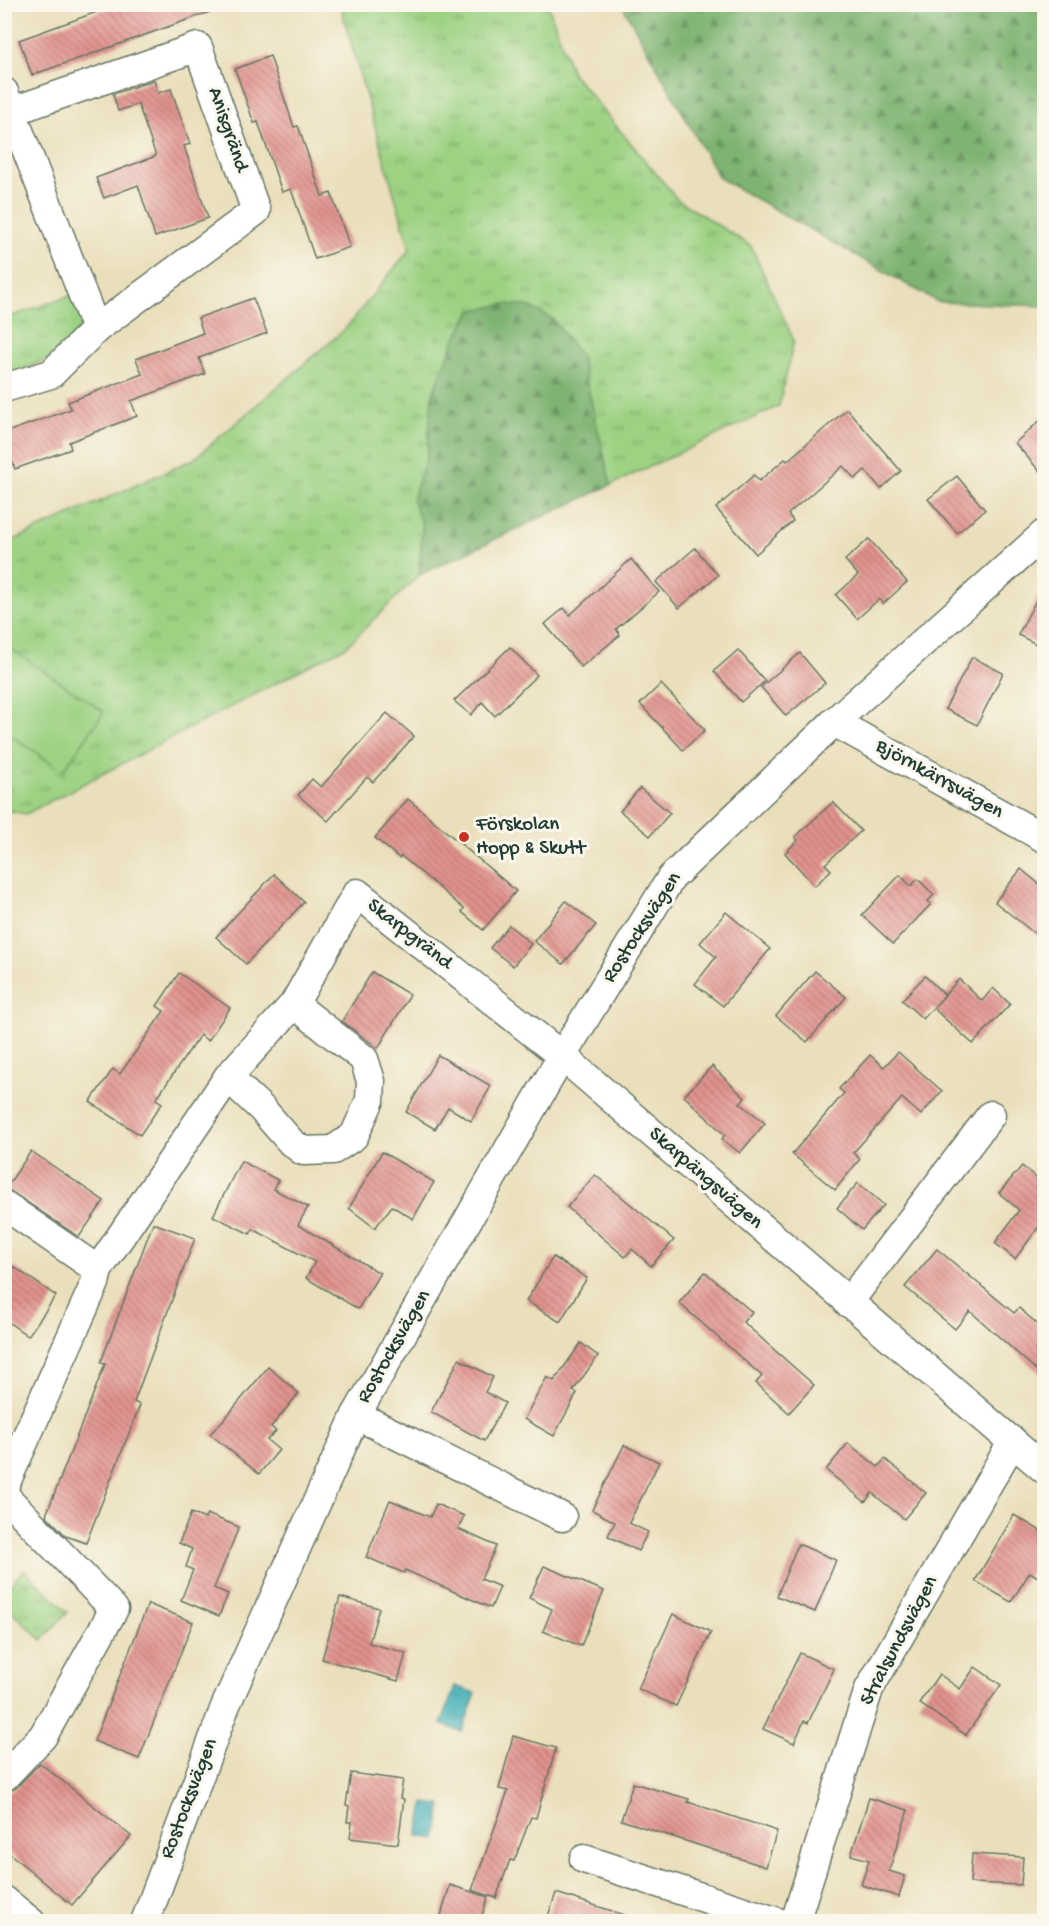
<svg xmlns="http://www.w3.org/2000/svg" width="1049" height="1926" viewBox="0 0 1049 1926" font-family="'Gochi Hand',sans-serif">
	<style>
		.forest { fill: url(#forest-firs); stroke: #4e7852; stroke-width: 1.5 }
		.park { fill: url(#park-tufts); stroke: #5e885c; stroke-width: 1.5 }
		.pitch { fill: #9dd283; stroke: #5e885c; stroke-width: 1.5 }
		.water { fill: url(#water-ripples); stroke: #2c7474; stroke-width: 1.5 }
		.building { fill: url(#building-back-hatch) }
		.lines { fill: none; stroke-linecap: round; stroke-linejoin: round }
		.minor-casing { stroke: #667663; stroke-width: 31 }
		.minor { stroke: #fff; stroke-width: 28 }
		.poi-dot { fill: #c8321e; stroke: #fbf7ec; stroke-width: 2 }
		.labels { text-anchor: middle; dominant-baseline: central; stroke-width: 6; stroke-linejoin: round; paint-order: stroke }
		.street-label { font-size: 21px; fill: #1f3d34; stroke: #fbf7ec }
		.poi-label { font-size: 21px; fill: #1f3d34; stroke: #fbf7ec; text-anchor: start }
	</style>
	<defs>
		<pattern id="forest-firs" width="22" height="20" patternUnits="userSpaceOnUse" patternTransform="scale(1.5)"><rect width="22" height="20" fill="#7eb471"/><path d="M5 1l3.5 6h-7zM16 11l3.5 6h-7z" fill="#67945e"/></pattern>
		<pattern id="park-tufts" width="24" height="20" patternUnits="userSpaceOnUse" patternTransform="scale(1.5)"><rect width="24" height="20" fill="#9dd283"/><path d="M3 7l-1-3M5 7V3M7 7l1-3M15 17l-1-3M17 17v-4M19 17l1-3" fill="none" stroke="#7fac6c"/></pattern>
		<pattern id="water-ripples" width="26" height="14" patternUnits="userSpaceOnUse" patternTransform="scale(1.5)"><rect width="26" height="14" fill="#39abb4"/><path d="M2 4q2-2 4 0t4 0M15 11q2-2 4 0t4 0" fill="none" stroke="#2f8c93"/></pattern>
		<pattern id="building-back-hatch" width="6" height="6" patternUnits="userSpaceOnUse" patternTransform="scale(1.5)"><rect width="6" height="6" fill="#e1928e"/><path d="M-1 5l2 2M0 0l6 6M5-1l2 2" fill="none" stroke="#b67875"/></pattern>
	</defs>
	<rect width="100%" height="100%" fill="#fbf7ec"/>
	<filter id="ink" filterUnits="userSpaceOnUse"><feTurbulence type="fractalNoise" baseFrequency=".0167" numOctaves="2"/><feDisplacementMap in="SourceGraphic" scale="12" xChannelSelector="R" yChannelSelector="G"/><feConvolveMatrix kernelMatrix="1 2 1 2 8 2 1 2 1" color-interpolation-filters="sRGB"/></filter>
	<filter id="wash" filterUnits="userSpaceOnUse"><feTurbulence type="fractalNoise" baseFrequency=".008" numOctaves="4" result="noise"/><feDisplacementMap in="SourceGraphic" scale="24" xChannelSelector="R" yChannelSelector="G"/><feGaussianBlur stdDeviation="1.35" result="paint"/><feColorMatrix in="noise" values="0 0 0 0 0 0 0 0 0 0 0 0 0 0 0 0 0 1.4 0 .05"/><feComposite in="paint" operator="in"/></filter>
	<g filter="url(#wash)">
		<rect width="100%" height="100%" fill="#eadfbb"/>
		<!-- forest -->
		<g class="forest">
			<polygon points="622,5 1044,5 1044,306 938,302 719,178"/>
			<polygon points="504,304 529,306 553,319 581,357 611,485 419,575 422,525 412,500 427,456 432,396 453,343 471,311"/>
		</g>
		<!-- park -->
		<g class="park">
			<polygon points="348,4 548,5 572,73 678,200 751,246 794,341 779,406 611,485 581,357 553,319 529,306 504,304 471,311 453,343 432,396 427,456 412,500 422,525 419,575 347,646 26,814 5,810 5,544 194,459 345,329 410,249 342,12"/>
			<polygon points="75,294 86,320 57,355 5,377 4,319"/>
			<polygon points="24,1570 68,1612 42,1640 5,1605 5,1591"/>
		</g>
		<!-- pitch -->
		<polygon class="pitch" points="4,644 104,712 63,771 5,731"/>
		<!-- water -->
		<g class="water">
			<polygon points="455,1686 476,1693 462,1732 441,1724"/>
			<polygon points="424,1803 442,1805 436,1839 418,1836"/>
		</g>
		<g id="blocks">
			<!-- building -->
			<g class="building">
				<polygon points="119,4 220,4 221,8 32,75 19,40"/>
				<polygon points="270,56 294,127 298,126 322,196 331,193 350,247 315,259 291,189 282,192 258,122 254,123 235,69"/>
				<polygon points="154,80 158,93 171,89 190,144 184,146 208,218 155,237 138,185 104,198 96,178 156,156 138,104 118,111 113,94"/>
				<polygon points="253,298 267,333 199,358 205,374 131,401 137,416 69,442 71,449 15,469 4,440 4,433 71,409 68,402 142,374 136,359 203,333 198,318"/>
				<polygon points="847,409 901,471 881,489 865,470 855,479 843,466 788,514 793,521 756,554 716,508 754,475 759,481 785,459 787,461"/>
				<polygon points="1044,417 1044,476 1015,443"/>
				<polygon points="957,476 985,510 957,533 928,499"/>
				<polygon points="869,539 907,582 883,604 879,599 857,619 836,595 858,575 845,560"/>
				<polygon points="695,548 718,575 679,608 656,582"/>
				<polygon points="631,559 659,592 616,629 620,635 581,667 545,624 564,608 570,615"/>
				<polygon points="1044,585 1044,648 1018,635"/>
				<polygon points="510,647 537,675 495,716 482,702 471,715 454,701"/>
				<polygon points="738,650 765,681 741,702 714,671"/>
				<polygon points="800,653 825,683 786,716 761,687"/>
				<polygon points="972,657 1003,673 977,725 945,709"/>
				<polygon points="661,684 705,730 683,750 640,704"/>
				<polygon points="387,713 414,736 373,782 367,777 328,821 298,795 312,779 321,787"/>
				<polygon points="640,788 670,813 650,836 620,811"/>
				<polygon points="408,799 516,891 483,930 462,912 464,909 429,879 401,856 399,858 375,838"/>
				<polygon points="833,802 861,831 825,864 831,870 815,886 785,853 798,840 795,837"/>
				<polygon points="1021,869 1044,888 1044,941 995,902"/>
				<polygon points="274,874 304,902 246,964 216,937"/>
				<polygon points="900,875 911,886 918,879 934,895 928,901 931,904 893,944 862,915"/>
				<polygon points="566,901 596,925 563,964 534,941"/>
				<polygon points="726,912 770,949 723,1006 695,984 716,957 700,943"/>
				<polygon points="509,925 531,944 513,966 490,948"/>
				<polygon points="815,971 846,997 807,1042 776,1016"/>
				<polygon points="372,972 410,995 378,1048 342,1021"/>
				<polygon points="179,973 230,1008 208,1041 200,1035 156,1099 162,1103 140,1135 90,1102 113,1069 120,1074 164,1011 157,1006"/>
				<polygon points="925,976 945,995 934,1007 959,979 982,1001 993,988 1010,1004 973,1044 933,1008 923,1019 902,1000"/>
				<polygon points="898,1052 942,1091 921,1115 902,1098 853,1153 860,1159 835,1190 792,1154 844,1093 839,1089 870,1055 884,1067"/>
				<polygon points="438,1055 491,1086 471,1121 448,1107 435,1129 406,1112"/>
				<polygon points="712,1066 745,1098 740,1103 765,1123 740,1153 722,1139 725,1135 684,1096"/>
				<polygon points="31,1151 104,1201 79,1237 6,1188"/>
				<polygon points="382,1152 434,1182 413,1219 392,1206 375,1228 349,1208"/>
				<polygon points="241,1161 278,1180 273,1189 308,1207 298,1225 380,1273 358,1309 306,1278 315,1262 253,1229 250,1234 213,1216"/>
				<polygon points="1022,1166 1044,1184 1044,1220 1015,1259 995,1243 1019,1210 999,1193"/>
				<polygon points="595,1175 674,1240 651,1266 632,1249 625,1257 567,1207"/>
				<polygon points="858,1183 884,1205 862,1230 837,1208"/>
				<polygon points="153,1223 195,1238 134,1402 140,1405 86,1543 66,1536 46,1515 105,1364 101,1362"/>
				<polygon points="937,1249 1014,1313 1019,1308 1044,1330 1044,1377 970,1311 955,1329 905,1287"/>
				<polygon points="553,1257 587,1278 560,1322 526,1301"/>
				<polygon points="4,1260 56,1296 28,1336 4,1319"/>
				<polygon points="705,1272 752,1312 743,1322 814,1385 789,1413 756,1383 762,1376 679,1303"/>
				<polygon points="581,1343 598,1356 573,1391 577,1393 554,1436 524,1419 547,1377 554,1381"/>
				<polygon points="459,1359 493,1377 485,1392 505,1403 484,1441 431,1412"/>
				<polygon points="268,1367 299,1393 271,1427 276,1431 267,1440 279,1450 259,1474 210,1434 228,1415"/>
				<polygon points="848,1443 878,1467 885,1459 926,1493 904,1519 872,1493 865,1502 826,1470"/>
				<polygon points="624,1445 659,1462 629,1523 648,1532 638,1551 608,1536 615,1522 592,1510"/>
				<polygon points="390,1500 430,1517 436,1504 464,1516 458,1529 496,1546 481,1579 500,1587 491,1608 405,1570 404,1573 366,1557"/>
				<polygon points="191,1513 205,1519 207,1514 239,1527 214,1588 228,1594 219,1616 181,1600 193,1570 186,1567 192,1549 179,1543"/>
				<polygon points="1014,1515 1044,1533 1044,1581 1030,1572 1011,1602 975,1581"/>
				<polygon points="798,1544 836,1560 815,1612 777,1596"/>
				<polygon points="544,1566 604,1591 581,1646 543,1631 552,1609 529,1598"/>
				<polygon points="340,1597 379,1608 369,1643 406,1653 398,1681 322,1659"/>
				<polygon points="148,1604 193,1622 139,1759 94,1741"/>
				<polygon points="673,1614 711,1632 676,1706 638,1689"/>
				<polygon points="800,1653 834,1669 808,1723 804,1721 794,1743 763,1729"/>
				<polygon points="975,1667 1001,1685 966,1735 919,1703 939,1674 960,1689"/>
				<polygon points="513,1736 556,1748 536,1818 531,1817 514,1861 510,1860 496,1898 472,1890 508,1791 499,1789"/>
				<polygon points="40,1763 131,1836 72,1905 4,1849 4,1793 16,1788"/>
				<polygon points="351,1773 403,1780 400,1798 404,1799 398,1844 350,1838 352,1822 347,1822 349,1806 346,1805"/>
				<polygon points="633,1783 689,1799 688,1802 777,1831 766,1867 621,1820"/>
				<polygon points="869,1798 908,1810 889,1871 905,1876 899,1897 861,1885 869,1860 851,1855"/>
				<polygon points="972,1854 1023,1857 1021,1885 970,1883"/>
				<polygon points="450,1885 488,1897 480,1922 439,1922"/>
				<polygon points="556,1893 631,1917 630,1922 546,1922"/>
			</g>
		</g>
	</g>
	<g filter="url(#ink)">
		<use href="#blocks" fill-opacity="0" stroke="#667663" stroke-width="1.5"/>
		<g class="lines">
			<!-- minor casing -->
			<g class="minor-casing">
				<g id="minor">
					<polyline points="4,92 96,329"/>
					<polyline points="4,114 198,47 256,211 96,329 51,374 4,388"/>
					<polyline points="834,722 1044,838"/>
					<polyline points="294,1004 364,1059 371,1081 370,1100 354,1136 333,1150 303,1151 291,1142 262,1109 228,1077 294,1004 357,893 562,1056 1044,1469"/>
					<polyline points="4,1205 98,1270"/>
					<polyline points="848,1303 991,1115"/>
					<polyline points="356,1415 562,1517"/>
					<polyline points="4,1487 95,1283 98,1270 228,1077"/>
					<polyline points="4,1495 114,1609 43,1736 4,1777"/>
					<polyline points="584,1859 778,1922"/>
					<polyline points="4,1900 31,1922"/>
					<polyline points="145,1922 225,1707 356,1415 562,1056 671,878 834,722 1044,534"/>
					<polyline points="795,1922 869,1689 1013,1441"/>
				</g>
			</g>
			<!-- minor -->
			<use href="#minor" class="minor"/>
		</g>
	</g>
	<!-- markers -->
	<circle class="poi-dot" cx="464" cy="837" r="6"/>
	<g class="labels">
		<!-- street labels -->
		<g class="street-label">
			<text transform="translate(227 130) rotate(71)">Anisgränd</text>
			<text transform="translate(939 780) rotate(29)">Björnkärrsvägen</text>
			<text transform="translate(643 928) rotate(-57)">Rostocksvägen</text>
			<text transform="translate(409 935) rotate(38)">Skarpgränd</text>
			<text transform="translate(705 1179) rotate(41)">Skarpängsvägen</text>
			<text transform="translate(395 1347) rotate(-60)">Rostocksvägen</text>
			<text transform="translate(900 1641) rotate(-62)">Stralsundsvägen</text>
			<text transform="translate(190 1799) rotate(-69)">Rostocksvägen</text>
		</g>
		<!-- poi labels -->
		<g class="poi-label">
			<text x="476" y="825">Förskolan<tspan x="476" dy="24">Hopp &amp; Skutt</tspan></text>
		</g>
	</g>
	<!-- margin -->
	<rect width="1049" height="1926" fill="none" stroke="#fbf7ec" stroke-width="24"/>
</svg>
